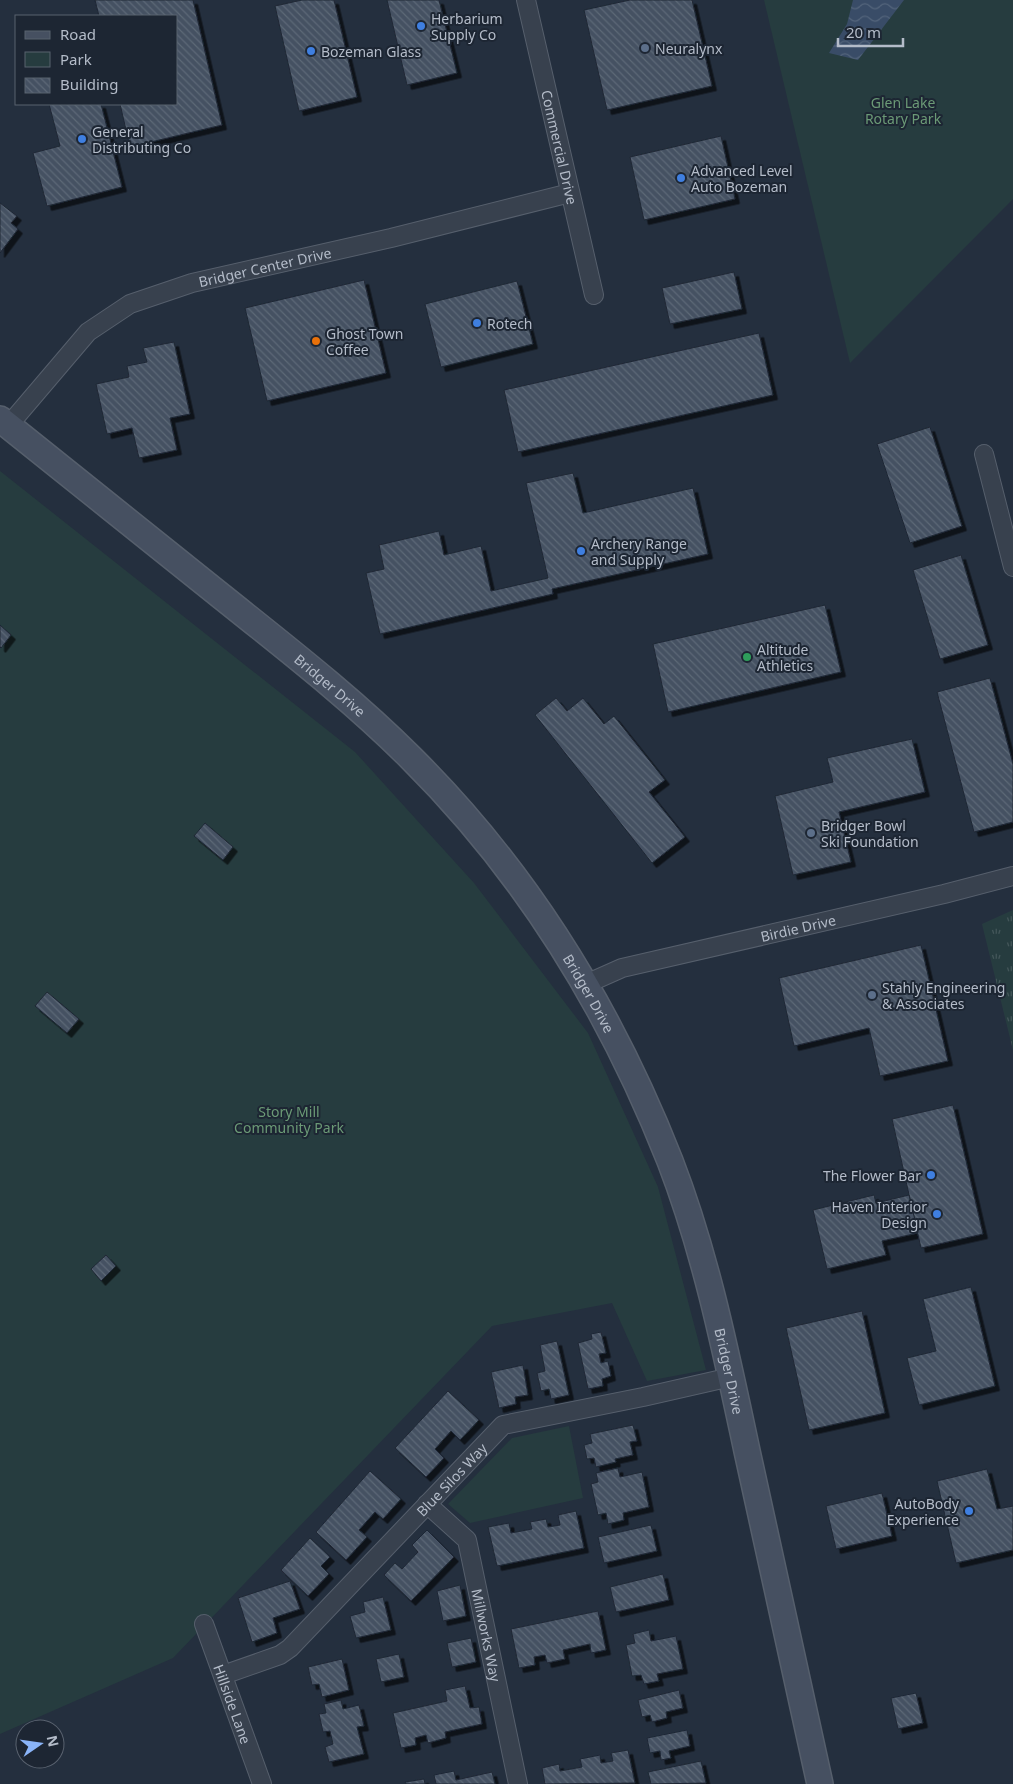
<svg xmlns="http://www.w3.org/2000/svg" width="1013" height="1784" viewBox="0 0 1013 1784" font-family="'Noto Sans',sans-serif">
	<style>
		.grass { fill: url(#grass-tufts) }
		.green { fill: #263c3f }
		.water { fill: url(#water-waves) }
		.building { fill: url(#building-back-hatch); stroke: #1f2835; filter: url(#shadow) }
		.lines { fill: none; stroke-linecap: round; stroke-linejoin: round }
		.minor-casing { stroke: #565f6c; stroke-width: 20 }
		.secondary-casing { stroke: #565f6c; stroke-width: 28 }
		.minor { stroke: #38414e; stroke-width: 18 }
		.secondary { stroke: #465061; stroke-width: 25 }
		.shop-dot { fill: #3f7fe0; stroke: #1d2633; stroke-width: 2 }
		.service-dot { fill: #5c6f8a; stroke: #1d2633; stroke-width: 2 }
		.food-dot { fill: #e8710a; stroke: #1d2633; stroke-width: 2 }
		.leisure-dot { fill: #2e9e5b; stroke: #1d2633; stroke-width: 2 }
		.labels { text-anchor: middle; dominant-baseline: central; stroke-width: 4; stroke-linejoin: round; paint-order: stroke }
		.poi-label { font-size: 14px; fill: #b4bcc9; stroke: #1d2633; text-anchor: start }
		.park-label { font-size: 14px; fill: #6b9a76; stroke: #1d2633 }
		.street-label { font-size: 14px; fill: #b4bcc9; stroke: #1d2633 }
	</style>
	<defs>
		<pattern id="grass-tufts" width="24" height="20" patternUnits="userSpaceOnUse" patternTransform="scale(1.25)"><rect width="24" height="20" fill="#263c3f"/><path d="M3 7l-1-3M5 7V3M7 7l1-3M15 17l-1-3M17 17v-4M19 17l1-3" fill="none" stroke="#435659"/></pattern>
		<pattern id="water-waves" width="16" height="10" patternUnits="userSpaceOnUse" patternTransform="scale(1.25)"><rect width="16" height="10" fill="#394c67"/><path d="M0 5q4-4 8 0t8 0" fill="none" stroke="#53647b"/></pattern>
		<pattern id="building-back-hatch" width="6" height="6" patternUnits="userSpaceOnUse" patternTransform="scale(1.25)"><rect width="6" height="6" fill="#455162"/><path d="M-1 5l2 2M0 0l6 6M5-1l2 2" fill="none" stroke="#5d6877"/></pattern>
		<filter id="shadow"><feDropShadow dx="4.5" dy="4.5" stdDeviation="0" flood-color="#0009"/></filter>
	</defs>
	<rect width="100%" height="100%" fill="#242f3e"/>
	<!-- grass -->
	<polygon class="grass" points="1013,910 1013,1050 982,924"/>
	<!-- green -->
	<g class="green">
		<polygon points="764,0 1013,0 1013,199 850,363"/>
		<polygon points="0,471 355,752 474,883 588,1033 658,1187 706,1370 647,1381 612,1303 492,1326 173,1658 0,1734"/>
		<polygon points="569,1426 583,1498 470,1523 448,1504 512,1438"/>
	</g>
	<!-- water -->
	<polygon class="water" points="853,0 904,0 858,60 829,53 847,24"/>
	<!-- building -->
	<g class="building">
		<polygon points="95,0 193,0 222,125 130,147 120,104 176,104 176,16 99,16"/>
		<polygon points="302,0 334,0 357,97 299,111 275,6"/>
		<polygon points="387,0 439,0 457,73 407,85"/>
		<polygon points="630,0 692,0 712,86 607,110 584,10"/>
		<polygon points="49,104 101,104 122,187 47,206 33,153 60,146"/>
		<polygon points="721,136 735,199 644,220 630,157"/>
		<polygon points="0,203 17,216 11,223 18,229 0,253"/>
		<polygon points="734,272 742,309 670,324 662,288"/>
		<polygon points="364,280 386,373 267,401 245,308"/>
		<polygon points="517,281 533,344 441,367 425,304"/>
		<polygon points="759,333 773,395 518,452 504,390"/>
		<polygon points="174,342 190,414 170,418 177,450 139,458 132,428 107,434 96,384 129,377 127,366 147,362 143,348"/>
		<polygon points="930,427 962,526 910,543 877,444"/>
		<polygon points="573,473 583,513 693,488 708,554 552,589 553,594 380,634 366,573 384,569 379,545 439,531 444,555 481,546 491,591 548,578 526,483"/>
		<polygon points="961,555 988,645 940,659 913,570"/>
		<polygon points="825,605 841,672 668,712 653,644"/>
		<polygon points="0,625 11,635 1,648 0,647"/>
		<polygon points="990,678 1013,764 1013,822 974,832 937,692"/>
		<polygon points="556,698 567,711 583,698 604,724 614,716 665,780 649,792 685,837 652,863 535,715"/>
		<polygon points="912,739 925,792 839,812 851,862 793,875 775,796 833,782 827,758"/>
		<polygon points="205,823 233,847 223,860 194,836"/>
		<polygon points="921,945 948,1061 880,1076 869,1028 794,1046 779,978"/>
		<polygon points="47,992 79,1019 67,1033 35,1006"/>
		<polygon points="953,1105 983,1234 921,1248 892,1119"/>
		<polygon points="874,1195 876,1203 909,1195 918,1233 882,1241 886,1255 827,1269 813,1210"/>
		<polygon points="106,1255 116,1266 101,1281 91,1269"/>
		<polygon points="971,1287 995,1386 919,1405 907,1358 936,1351 923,1299"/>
		<polygon points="862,1311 885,1413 809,1430 786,1328"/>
		<polygon points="601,1332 606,1353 599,1354 601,1363 608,1361 611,1376 602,1379 603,1386 588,1389 578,1343 592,1339 591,1334"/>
		<polygon points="557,1341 569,1395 551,1399 549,1389 541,1391 537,1373 545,1371 540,1345"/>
		<polygon points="523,1365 528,1395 515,1397 516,1404 499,1408 491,1372"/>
		<polygon points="448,1391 479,1420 460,1440 451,1431 435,1449 444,1458 426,1477 395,1448"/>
		<polygon points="633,1425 637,1441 630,1442 633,1455 615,1459 616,1462 596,1467 594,1458 587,1459 584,1445 592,1443 590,1434"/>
		<polygon points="618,1468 620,1477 642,1472 649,1507 623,1513 624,1520 608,1524 606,1513 598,1515 591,1484 598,1482 596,1473"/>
		<polygon points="987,1469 997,1509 1013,1506 1013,1550 956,1563 937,1481"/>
		<polygon points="370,1471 401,1499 383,1519 375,1512 359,1530 367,1537 346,1560 316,1532"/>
		<polygon points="882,1493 892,1536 836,1549 826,1506"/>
		<polygon points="576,1511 584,1548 497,1566 488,1527 509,1523 511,1533 532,1529 530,1522 546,1519 548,1527 560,1525 558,1515"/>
		<polygon points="651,1525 657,1551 604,1563 598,1537"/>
		<polygon points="427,1530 454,1557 411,1601 384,1575 395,1563 402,1569 418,1552 412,1545"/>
		<polygon points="310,1538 330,1557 321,1566 329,1574 308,1596 281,1570"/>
		<polygon points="663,1574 669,1600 616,1612 610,1587"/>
		<polygon points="290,1581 300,1609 273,1618 277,1633 252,1642 238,1598"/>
		<polygon points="460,1585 466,1616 443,1621 437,1591"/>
		<polygon points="383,1597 391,1630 356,1638 350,1616 365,1612 363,1602"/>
		<polygon points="598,1611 606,1650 591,1653 590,1644 563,1650 565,1659 547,1663 545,1655 534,1657 535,1665 519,1668 511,1629"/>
		<polygon points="649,1630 651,1641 676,1636 683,1669 657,1674 659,1681 644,1684 641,1675 632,1676 626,1645 635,1643 633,1634"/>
		<polygon points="471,1638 476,1662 452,1667 447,1643"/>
		<polygon points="399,1654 404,1677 381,1682 376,1659"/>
		<polygon points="342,1659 349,1690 322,1697 319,1684 312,1685 308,1667"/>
		<polygon points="465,1686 470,1708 479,1707 482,1724 445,1732 446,1738 428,1743 426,1735 415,1738 416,1745 401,1748 393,1713 447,1701 445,1690"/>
		<polygon points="679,1690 683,1708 666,1712 667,1718 652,1722 650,1715 642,1717 638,1700"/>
		<polygon points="916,1693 923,1723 898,1729 891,1698"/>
		<polygon points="341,1700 343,1709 359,1705 364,1726 357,1727 364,1754 329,1762 325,1747 333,1744 330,1731 323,1732 319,1714 326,1713 324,1704"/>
		<polygon points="687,1730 690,1746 669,1751 671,1758 661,1760 660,1751 650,1753 647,1738"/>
		<polygon points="628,1750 635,1783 545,1784 542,1768 559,1764 560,1771 582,1767 580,1759 600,1755 601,1763 613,1761 611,1753"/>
		<polygon points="701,1761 706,1783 651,1784 648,1772"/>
		<polygon points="454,1771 456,1780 492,1772 495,1784 436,1784 434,1775"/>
		<polygon points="424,1779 425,1784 406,1784 405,1782"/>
	</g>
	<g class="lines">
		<!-- minor casing -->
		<g class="minor-casing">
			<g id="minor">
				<path id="s1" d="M 526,0 L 594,295"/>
				<path id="s2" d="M 8,426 L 88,332 L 130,304 L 192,283 L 391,238 L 570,193"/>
				<polyline points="984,454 1013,567"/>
				<path id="s3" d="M 586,984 L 622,968 L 944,894 L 1013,876"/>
				<path id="s4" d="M 427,1504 L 467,1540 L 518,1784"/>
				<path id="s5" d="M 204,1624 L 262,1784"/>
				<path id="s6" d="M 223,1675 L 280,1655 L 290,1648 L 503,1425 L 643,1397 L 731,1377"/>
			</g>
		</g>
		<!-- secondary casing -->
		<g class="secondary-casing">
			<g id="secondary">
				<path id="s7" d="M 0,419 C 74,478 147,537 221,596 C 286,648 352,699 411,758 C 526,872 611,1011 670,1161 C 706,1254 726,1353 747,1451 C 771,1562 796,1673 820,1784"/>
			</g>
		</g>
		<!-- minor -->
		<use href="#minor" class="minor"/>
		<!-- secondary -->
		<use href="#secondary" class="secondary"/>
	</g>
	<!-- markers -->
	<g class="shop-dot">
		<circle cx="421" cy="26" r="5"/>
		<circle cx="311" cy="51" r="5"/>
		<circle cx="82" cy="139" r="5"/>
		<circle cx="681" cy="178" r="5"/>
		<circle cx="477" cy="323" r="5"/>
		<circle cx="581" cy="551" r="5"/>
		<circle cx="931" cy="1175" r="5"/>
		<circle cx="937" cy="1214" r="5"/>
		<circle cx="969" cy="1511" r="5"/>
	</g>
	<g class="service-dot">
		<circle cx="645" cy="48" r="5"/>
		<circle cx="811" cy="833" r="5"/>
		<circle cx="872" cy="995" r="5"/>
	</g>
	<circle class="food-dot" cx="316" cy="341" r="5"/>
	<circle class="leisure-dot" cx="747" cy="657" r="5"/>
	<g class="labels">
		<!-- poi labels -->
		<g class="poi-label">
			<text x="431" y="18">Herbarium<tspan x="431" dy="16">Supply Co</tspan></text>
			<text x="655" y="48">Neuralynx</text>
			<text x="321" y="51">Bozeman Glass</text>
			<text x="92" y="131">General<tspan x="92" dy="16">Distributing Co</tspan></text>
			<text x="691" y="170">Advanced Level<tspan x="691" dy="16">Auto Bozeman</tspan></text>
			<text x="487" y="323">Rotech</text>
			<text x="326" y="333">Ghost Town<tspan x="326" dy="16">Coffee</tspan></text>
			<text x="591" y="543">Archery Range<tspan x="591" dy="16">and Supply</tspan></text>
			<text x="757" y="649">Altitude<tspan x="757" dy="16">Athletics</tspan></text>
			<text x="821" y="825">Bridger Bowl<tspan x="821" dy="16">Ski Foundation</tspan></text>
			<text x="882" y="987">Stahly Engineering<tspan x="882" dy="16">&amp; Associates</tspan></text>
			<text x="921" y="1175" text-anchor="end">The Flower Bar</text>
			<text x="927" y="1206" text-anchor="end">Haven Interior<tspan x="927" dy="16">Design</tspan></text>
			<text x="959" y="1503" text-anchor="end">AutoBody<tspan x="959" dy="16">Experience</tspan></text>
		</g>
		<!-- park labels -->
		<g class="park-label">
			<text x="903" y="102">Glen Lake<tspan x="903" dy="16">Rotary Park</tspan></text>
			<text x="289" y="1111">Story Mill<tspan x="289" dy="16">Community Park</tspan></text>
		</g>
		<!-- street labels -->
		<g class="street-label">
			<text stroke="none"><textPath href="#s1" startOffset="151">Commercial Drive</textPath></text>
			<text stroke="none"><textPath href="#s2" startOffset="314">Bridger Center Drive</textPath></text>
			<text stroke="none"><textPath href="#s7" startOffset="424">Bridger Drive</textPath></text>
			<text stroke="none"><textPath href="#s3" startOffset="220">Birdie Drive</textPath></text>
			<text stroke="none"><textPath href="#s7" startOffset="829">Bridger Drive</textPath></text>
			<text stroke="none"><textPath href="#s7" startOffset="1234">Bridger Drive</textPath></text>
			<text stroke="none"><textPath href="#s6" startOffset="306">Blue Silos Way</textPath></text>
			<text stroke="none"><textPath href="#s4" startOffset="151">Millworks Way</textPath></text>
			<text stroke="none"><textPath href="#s5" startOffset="85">Hillside Lane</textPath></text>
		</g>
	</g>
	<!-- legend -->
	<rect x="15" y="15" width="162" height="90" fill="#1d2633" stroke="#59626f"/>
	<rect x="25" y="31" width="25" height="8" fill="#465061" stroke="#59626f"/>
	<text x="60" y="40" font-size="15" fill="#b4bcc9">Road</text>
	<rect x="25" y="52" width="25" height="15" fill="#263c3f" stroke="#59626f"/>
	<text x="60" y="65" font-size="15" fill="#b4bcc9">Park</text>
	<rect x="25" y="78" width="25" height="15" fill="url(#building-back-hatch)" stroke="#59626f"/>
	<text x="60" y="90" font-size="15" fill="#b4bcc9">Building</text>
	<!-- north arrow -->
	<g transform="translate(40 1744) rotate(77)"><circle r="24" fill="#1d2633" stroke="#59626f"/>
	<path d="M0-4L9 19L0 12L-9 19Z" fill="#8ab4f8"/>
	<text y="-8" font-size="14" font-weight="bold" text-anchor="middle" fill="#b4bcc9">N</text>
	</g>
	<!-- scale -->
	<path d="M838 38v8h65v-8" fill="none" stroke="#b4bcc9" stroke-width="2.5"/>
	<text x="846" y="38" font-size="15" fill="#b4bcc9" stroke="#1d2633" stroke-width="4" paint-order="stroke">20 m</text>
</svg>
